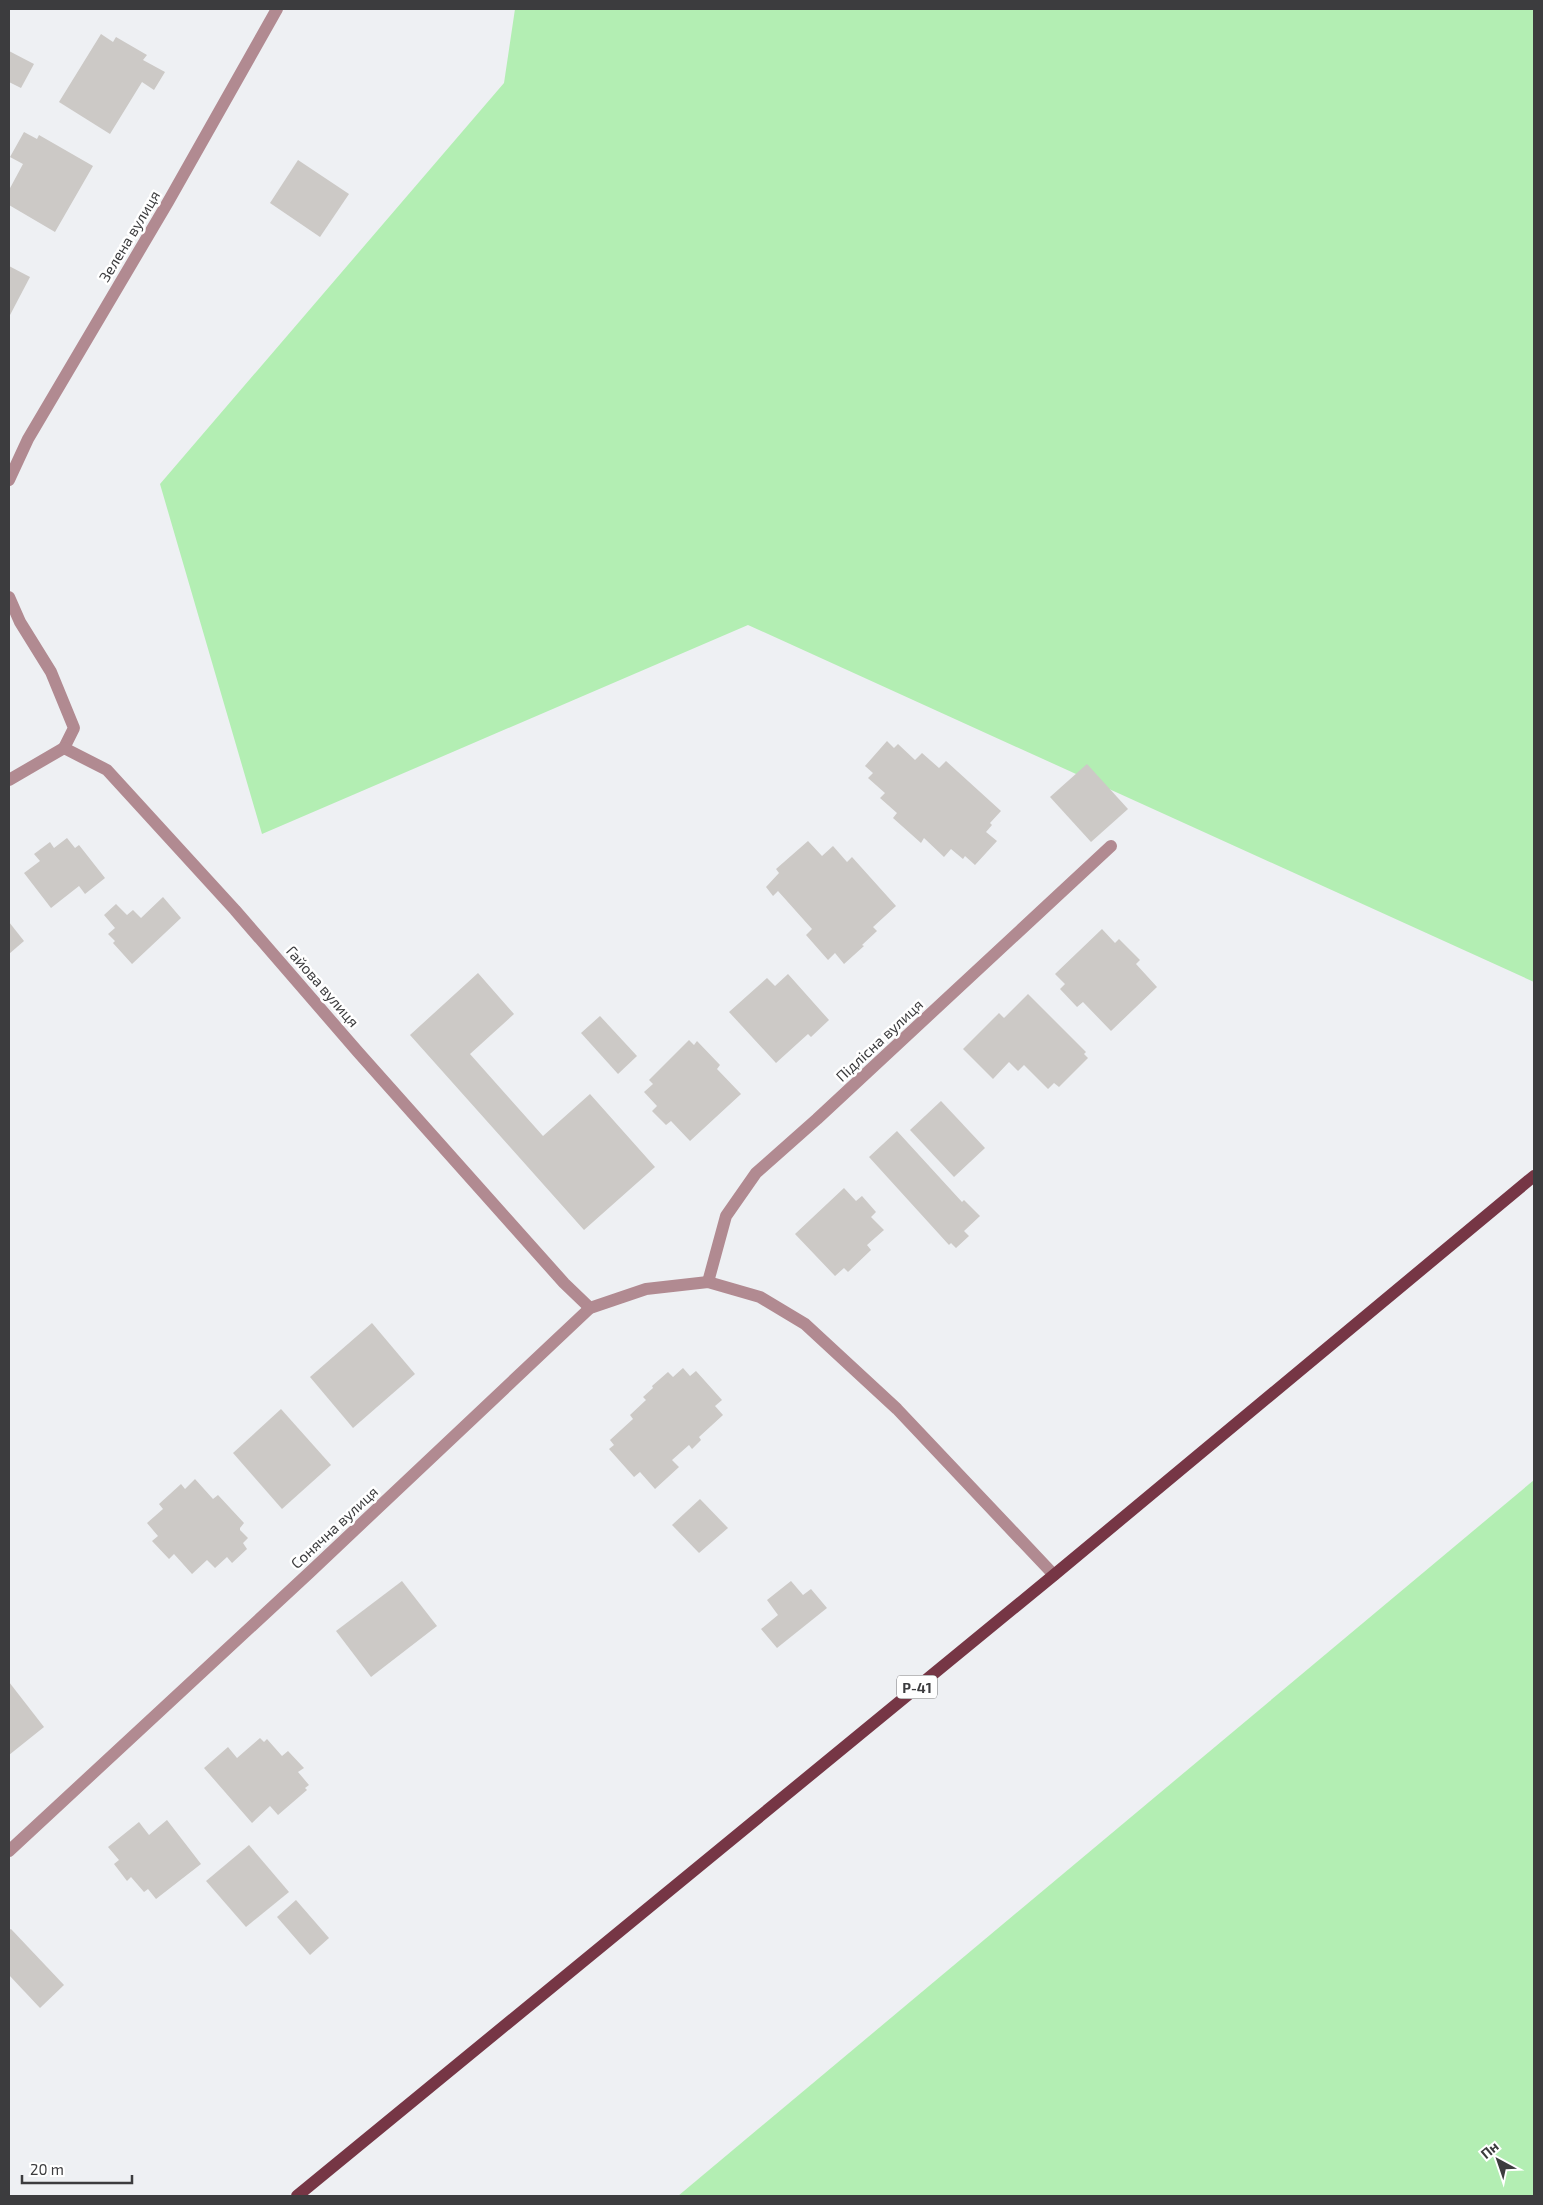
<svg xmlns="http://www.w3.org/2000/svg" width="1543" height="2205" viewBox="0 0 1543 2205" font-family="'Exo 2',sans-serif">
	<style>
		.green { fill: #b3eeb3 }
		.building { fill: #ccc9c6 }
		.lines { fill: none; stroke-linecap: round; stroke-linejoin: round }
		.minor { stroke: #b18a91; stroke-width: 12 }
		.major { stroke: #763645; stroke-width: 12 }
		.labels { text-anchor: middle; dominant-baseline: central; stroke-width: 5; stroke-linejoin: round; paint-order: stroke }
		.shield { fill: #fff; stroke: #767678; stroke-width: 1 }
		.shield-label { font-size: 14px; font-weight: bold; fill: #3c3c3e }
		.street-label { font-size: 15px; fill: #3c3c3e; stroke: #fff }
	</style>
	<rect width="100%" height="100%" fill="#eef0f3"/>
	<!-- green -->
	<g class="green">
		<polygon points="515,9 1534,9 1534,982 748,625 262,834 160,484 504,83"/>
		<polygon points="1534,1480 1534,2196 678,2196"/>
	</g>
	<!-- building -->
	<g class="building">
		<polygon points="101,34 113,42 116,37 147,55 143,60 165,72 154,90 142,82 110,134 59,102"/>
		<polygon points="9,51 34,64 21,88 9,82"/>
		<polygon points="24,132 37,139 39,135 93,166 55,232 9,205 9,190 23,164 10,157"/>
		<polygon points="298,160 349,194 320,237 270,203"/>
		<polygon points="9,266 30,277 9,317"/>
		<polygon points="887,741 894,748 898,744 915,760 922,753 939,768 946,761 1001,811 990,823 992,825 986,832 997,841 975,865 965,856 963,859 951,849 944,857 924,838 921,843 893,818 897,813 880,798 885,793 868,778 873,773 865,766"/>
		<polygon points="1087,764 1128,809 1091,842 1050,797"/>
		<polygon points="67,838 75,848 79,845 105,878 85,894 79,886 51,908 24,873 40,861 34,854 50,842 54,848"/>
		<polygon points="808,841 822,856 833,846 847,862 852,857 896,906 873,927 877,931 862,945 864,946 844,964 835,953 828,960 806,935 812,929 778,891 773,896 766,887 779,873 776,869"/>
		<polygon points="163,897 181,918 132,964 113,943 115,941 108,934 115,928 104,915 116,904 127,915 133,910 141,918"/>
		<polygon points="9,922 24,941 9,954"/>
		<polygon points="1102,929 1115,943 1119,939 1140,960 1136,964 1157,987 1111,1031 1083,1002 1077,1007 1060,989 1065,984 1055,974"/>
		<polygon points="478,973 514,1014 470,1054 543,1136 590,1094 655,1167 584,1230 410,1035"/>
		<polygon points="788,974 829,1020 811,1037 808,1034 776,1063 729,1012 767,978 775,986"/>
		<polygon points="1028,994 1086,1052 1084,1054 1088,1058 1059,1087 1054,1083 1048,1089 1024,1065 1018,1071 1009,1062 993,1079 963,1049 999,1013 1004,1018"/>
		<polygon points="600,1016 637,1056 618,1074 581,1033"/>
		<polygon points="689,1040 694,1045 697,1041 720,1065 717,1069 741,1094 690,1141 671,1121 666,1125 652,1111 657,1106 644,1092 653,1084 649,1080"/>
		<polygon points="941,1101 985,1148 954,1177 910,1130"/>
		<polygon points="897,1131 962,1202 964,1200 980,1216 964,1231 969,1236 956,1248 951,1243 949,1245 869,1157"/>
		<polygon points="844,1188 856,1201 862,1196 876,1212 871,1217 884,1230 867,1245 871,1250 848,1272 844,1268 835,1276 795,1234"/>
		<polygon points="372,1323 415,1374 353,1428 310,1377"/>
		<polygon points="683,1368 690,1376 696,1371 722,1400 715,1406 723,1415 699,1437 701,1440 692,1449 689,1445 672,1460 679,1467 655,1489 640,1472 634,1477 609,1449 614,1445 610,1440 633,1419 630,1415 646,1400 643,1397 653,1388 652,1386 668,1372 673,1377"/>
		<polygon points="281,1409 331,1465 282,1509 233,1453"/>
		<polygon points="195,1479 213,1499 218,1495 244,1523 240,1528 240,1530 248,1538 243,1543 247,1549 232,1563 227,1557 215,1568 207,1560 192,1574 174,1554 169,1559 152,1541 158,1536 147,1523 163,1509 159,1504 181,1484 185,1489"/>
		<polygon points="700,1499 728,1528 699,1553 672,1525"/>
		<polygon points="402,1581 437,1626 371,1677 336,1631"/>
		<polygon points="791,1581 803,1595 811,1589 827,1608 777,1648 761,1629 778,1615 767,1600"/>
		<polygon points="9,1682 44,1727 9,1755"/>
		<polygon points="260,1738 264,1742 267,1739 282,1756 288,1751 304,1768 298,1772 309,1785 305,1788 307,1790 278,1815 270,1806 252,1823 204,1768 228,1747 237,1758"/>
		<polygon points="167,1820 201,1864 156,1899 148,1889 144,1892 131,1877 127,1881 114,1864 119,1860 108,1847 139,1822 149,1835"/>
		<polygon points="249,1845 289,1892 246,1927 206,1881"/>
		<polygon points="296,1900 329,1938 310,1955 277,1917"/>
		<polygon points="11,1929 64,1985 40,2008 9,1975 9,1930"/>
	</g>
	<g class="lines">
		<!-- minor -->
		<g class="minor">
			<polyline points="9,480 28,439 168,202 277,9"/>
			<polyline points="9,597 20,622 51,672 74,728 64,748"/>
			<polyline points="9,780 64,748 107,770 235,910 358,1052 564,1283 590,1308"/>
			<polyline points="708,1282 726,1216 756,1173 817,1119 1111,846"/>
			<polyline points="9,1851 309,1573 590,1308 646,1289 708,1282 760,1297 805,1324 897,1409 1054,1575"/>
		</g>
		<!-- major -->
		<polyline class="major" points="297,2196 1054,1575 1534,1176"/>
	</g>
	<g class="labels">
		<!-- shield labels -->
		<rect class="shield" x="897" y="1675.5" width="40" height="23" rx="4"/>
		<g class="shield-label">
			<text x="917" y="1687">Р-41</text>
		</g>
		<!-- street labels -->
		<g class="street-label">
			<text transform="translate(129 236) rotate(-59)">Зелена вулиця</text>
			<text transform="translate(323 986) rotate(49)">Гайова вулиця</text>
			<text transform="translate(879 1040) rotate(-43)">Підлісна вулиця</text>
			<text transform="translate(334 1527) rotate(-43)">Сонячна вулиця</text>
		</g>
	</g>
	<!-- border -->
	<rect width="1543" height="2205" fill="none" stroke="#3c3c3e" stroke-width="20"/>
	<!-- north arrow -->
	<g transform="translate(1498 2160) rotate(320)" stroke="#ffffff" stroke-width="4" paint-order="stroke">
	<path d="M0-4L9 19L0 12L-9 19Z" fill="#3c3c3e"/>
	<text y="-8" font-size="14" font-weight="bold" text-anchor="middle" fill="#3c3c3e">Пн</text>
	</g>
	<!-- scale -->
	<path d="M22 2175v8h110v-8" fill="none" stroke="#3c3c3e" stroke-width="2.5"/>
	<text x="30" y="2175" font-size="15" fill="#3c3c3e" stroke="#ffffff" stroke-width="4" paint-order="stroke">20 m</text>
</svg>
